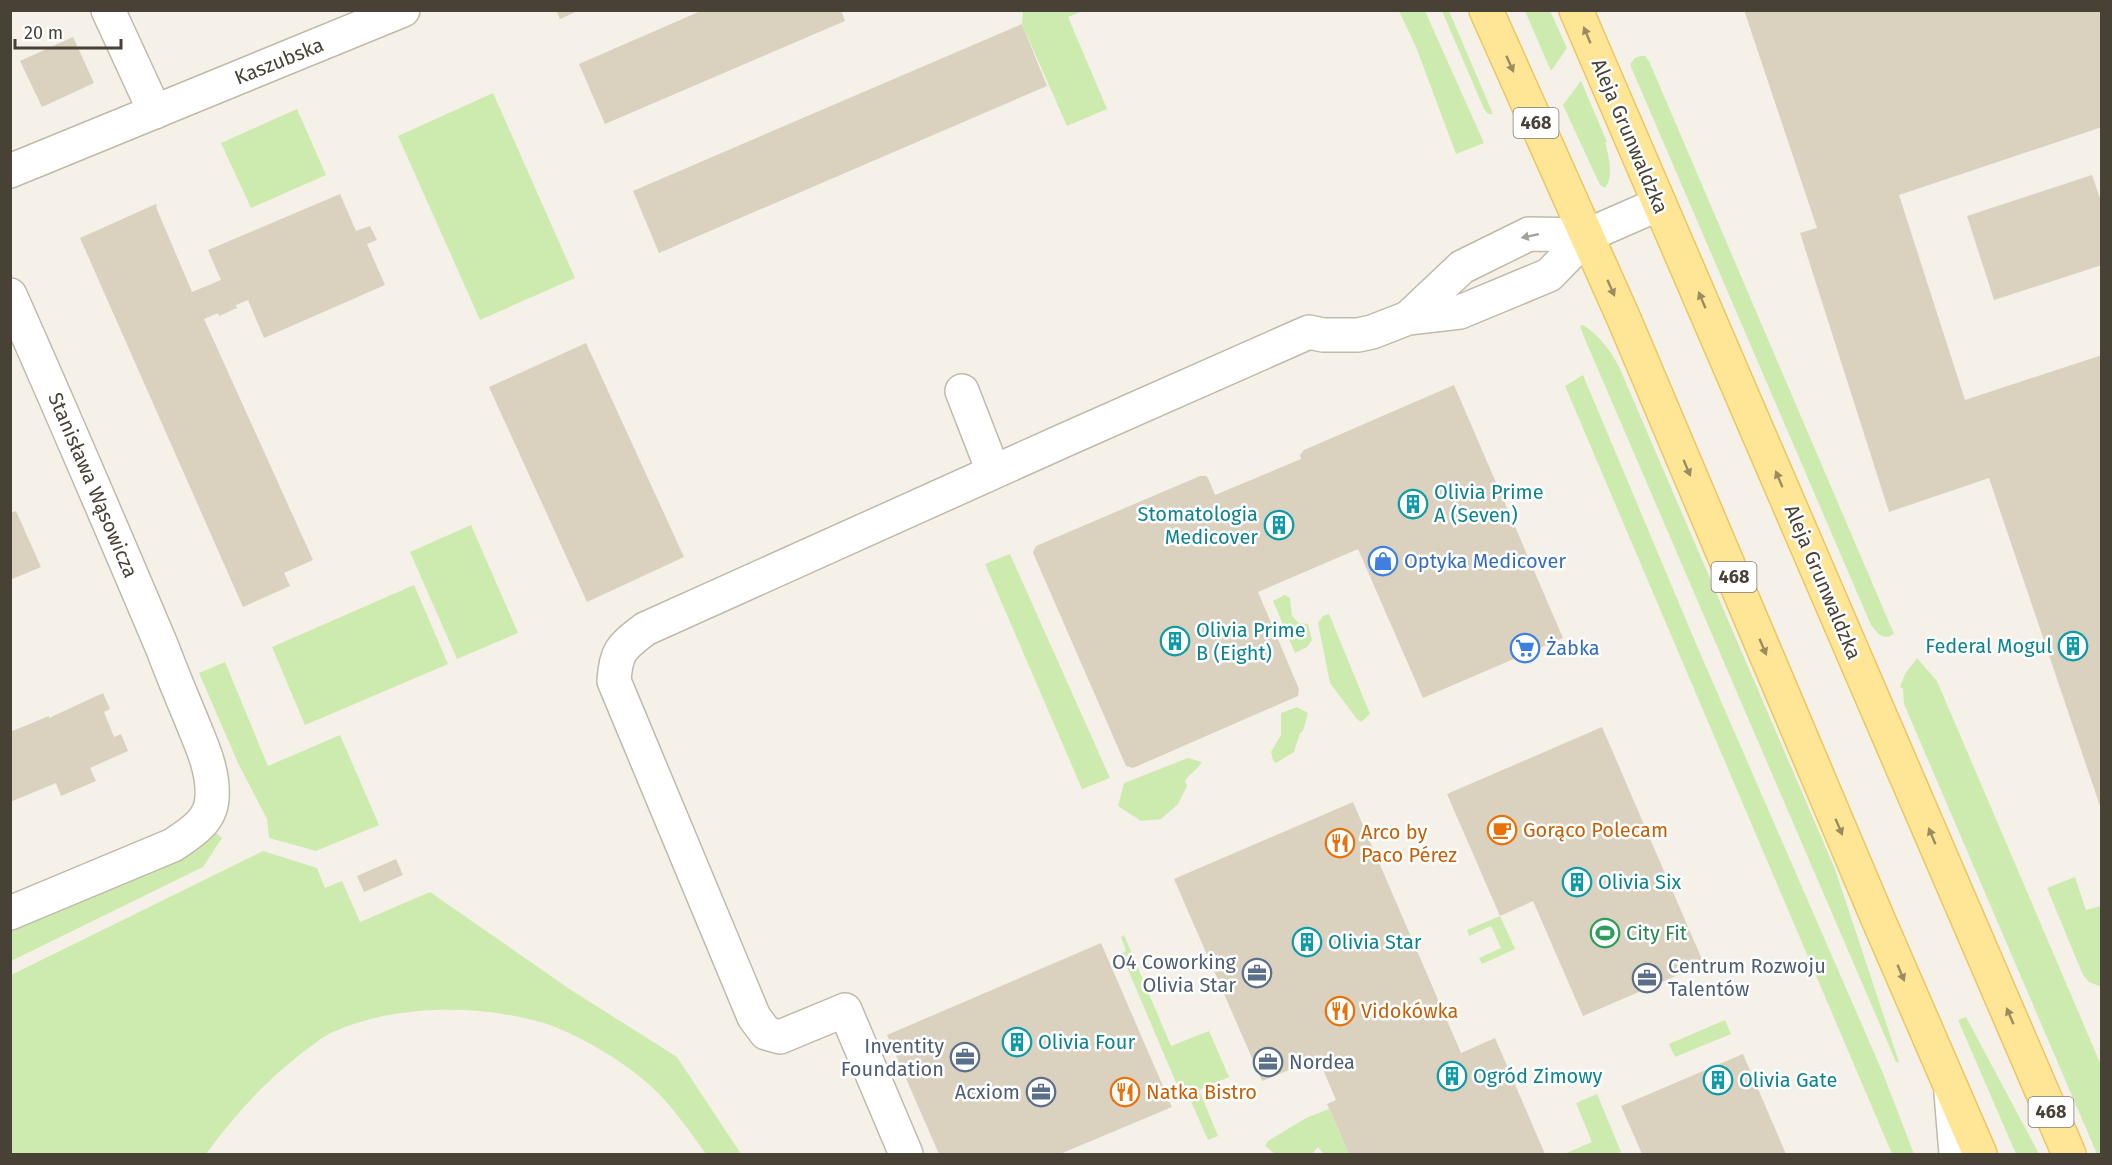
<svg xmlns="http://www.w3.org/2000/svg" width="2112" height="1165" viewBox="0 0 2112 1165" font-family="'Fira Sans',sans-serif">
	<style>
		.green { fill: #cdebaf }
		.building { fill: #dad1bf }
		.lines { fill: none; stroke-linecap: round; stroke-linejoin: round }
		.minor-casing { stroke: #c1baaa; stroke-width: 36 }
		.major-casing { stroke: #eac760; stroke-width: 36 }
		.minor { stroke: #fff; stroke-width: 33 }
		.major { stroke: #ffe696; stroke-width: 33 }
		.oneway { fill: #9a8c61 }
		.oneway2 { fill: #a4a09a }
		.labels { text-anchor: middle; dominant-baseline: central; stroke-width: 5; stroke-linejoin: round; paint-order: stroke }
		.shield { fill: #fff; stroke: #7f7b72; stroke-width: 1.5 }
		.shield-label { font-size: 18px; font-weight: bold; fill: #484236 }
		.street-label { font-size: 20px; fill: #484236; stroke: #fff }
		.culture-label { font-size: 20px; fill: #0d838f; stroke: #fff; text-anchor: start }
		.shop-label { font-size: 20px; fill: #366cbe; stroke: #fff; text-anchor: start }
		.food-label { font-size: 20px; fill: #c56008; stroke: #fff; text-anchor: start }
		.leisure-label { font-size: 20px; fill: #27864d; stroke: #fff; text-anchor: start }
		.service-label { font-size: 20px; fill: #4e5e75; stroke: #fff; text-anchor: end }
	</style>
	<rect width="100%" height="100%" fill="#f5f1e8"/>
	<!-- green -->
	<g class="green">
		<polygon points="1023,11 1083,11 1068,17 1107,109 1067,126 1022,24"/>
		<polygon points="1399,11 1425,11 1484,143 1456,154 1416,47"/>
		<polygon points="1442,11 1449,11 1493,114 1488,114 1484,109"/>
		<polygon points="1525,11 1550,11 1567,48 1551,71"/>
		<path d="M 1641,56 L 1645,56 L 1649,61 L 1894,634 C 1883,641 1878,634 1871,625 L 1631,67 L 1630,64 L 1635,58 Z"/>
		<path d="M 1581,81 L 1607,142 L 1605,143 C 1609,156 1614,177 1605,188 L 1600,185 L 1563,105 Z"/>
		<polygon points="493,93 575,278 480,320 398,136"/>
		<polygon points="297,109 326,175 251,208 221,143"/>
		<path d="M 1583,325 C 1599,335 1612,352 1620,369 L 1835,869 L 1899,1062 L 1896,1062 L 1584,337 L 1580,326 Z"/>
		<polygon points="1583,375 1697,646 1882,1071 1914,1154 1892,1154 1565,386"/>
		<polygon points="471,525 518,633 457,659 410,552"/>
		<polygon points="1010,554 1110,778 1082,789 985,564"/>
		<polygon points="414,585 448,664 305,725 272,647"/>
		<polygon points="1285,595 1290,598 1292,616 1299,623 1308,624 1312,640 1307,647 1295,653 1273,601"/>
		<polygon points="1329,614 1370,714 1361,722 1357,719 1330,683 1318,623 1323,616"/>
		<polygon points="1917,658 1937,681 2101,1065 2101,1154 2097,1154 1904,704 1903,689 1900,687 1905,674"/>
		<polygon points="225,662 268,766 340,735 379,825 316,851 269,838 267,819 238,763 199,673"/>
		<polygon points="1297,707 1308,713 1303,731 1300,733 1294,752 1276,763 1273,760 1271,752 1281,735 1281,713"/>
		<path d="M 1188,758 L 1202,762 C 1197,770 1190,773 1185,781 L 1187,786 L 1178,804 L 1161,819 L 1141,821 L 1118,806 L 1124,783 Z"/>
		<polygon points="215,832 222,838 203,867 11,961 11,925"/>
		<path d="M 263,851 L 317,868 L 325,888 L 342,881 L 360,922 L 430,892 L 571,990 L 677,1057 L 741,1154 L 706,1154 C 687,1128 670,1102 645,1081 C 621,1060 577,1034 547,1024 C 482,1004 395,1004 333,1032 C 325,1035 317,1042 310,1047 C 270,1076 235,1114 206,1154 L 11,1154 L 11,975 Z"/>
		<polygon points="2075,877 2086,910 2101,906 2102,986 2099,986 2089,982 2083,975 2047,888"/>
		<polygon points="1500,916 1515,949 1482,964 1479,958 1501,948 1491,926 1469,936 1467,930"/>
		<polygon points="1124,935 1171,1046 1209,1031 1229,1077 1199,1090 1218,1136 1208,1140 1189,1097 1183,1099 1121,953 1126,951 1121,937"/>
		<polygon points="1966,1017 2029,1135 2039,1154 2016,1154 1958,1020"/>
		<polygon points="1725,1020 1731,1034 1675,1057 1669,1044"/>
		<polygon points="1597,1094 1621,1152 1615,1154 1564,1154 1592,1142 1576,1103"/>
		<polygon points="1329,1109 1349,1154 1324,1154 1318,1147 1312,1154 1275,1154 1265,1146 1268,1141 1306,1118"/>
	</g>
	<!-- building -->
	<g class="building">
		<polygon points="556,10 580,10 560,19"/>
		<polygon points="703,10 841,10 845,21 605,124 579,64"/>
		<polygon points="1744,10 2102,10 2102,127 1899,195 1965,400 2102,355 2102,812 1989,478 1889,512 1800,233 1817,228"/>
		<polygon points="1022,24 1047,86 659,253 633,191"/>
		<polygon points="73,37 94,83 42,107 20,61"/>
		<polygon points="2092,175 2102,204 2102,265 1994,300 1967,216"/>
		<polygon points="340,194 356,231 370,226 377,240 367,244 385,285 264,338 248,300 236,305 237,308 219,316 218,313 204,319 313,560 284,573 290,586 243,607 80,238 156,204 157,207 156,207 192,292 221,280 208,250"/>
		<polygon points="586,343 684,557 587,602 489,387"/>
		<polygon points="1454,385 1563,638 1423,698 1358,549 1258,592 1299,689 1298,696 1133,768 1126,766 1034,555 1033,552 1036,546 1200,476 1206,476 1208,478 1215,495 1301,459 1300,455 1304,450"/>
		<polygon points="16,511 41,567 10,580 10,513"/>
		<polygon points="103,693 110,709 104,712 114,737 121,734 128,751 90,768 96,781 61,796 56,783 10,802 10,732 49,716 49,718"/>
		<polygon points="1602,727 1704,964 1583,1016 1533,901 1500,916 1447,794"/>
		<polygon points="1353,802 1461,1053 1495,1038 1545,1154 1349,1154 1327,1104 1336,1100 1318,1058 1262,1081 1174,879"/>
		<polygon points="396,859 403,875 364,892 357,876"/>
		<polygon points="1101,943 1172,1107 1060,1154 939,1154 887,1035"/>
		<polygon points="1743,1054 1786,1154 1642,1154 1621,1106"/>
	</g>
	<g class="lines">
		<!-- minor casing -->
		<g class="minor-casing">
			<g id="minor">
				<polyline points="108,10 155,112"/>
				<polyline points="10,171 403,10"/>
				<path d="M 10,295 C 62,412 112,529 162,647 C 171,671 181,695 191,719 C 201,744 214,770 212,798 C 211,821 191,833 173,845 L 10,913"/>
				<polyline points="1408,318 1462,267 1529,234 1588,235"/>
				<polyline points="962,391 993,471"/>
				<polyline points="1951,1093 1956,1154"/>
				<path d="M 906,1154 L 845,1010 L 780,1037 L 766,1033 L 754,1017 L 614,681 C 616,650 622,647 645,629 L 1067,439 L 1309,332 L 1323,335 L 1358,335 L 1372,332 L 1408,318 L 1460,312 L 1549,275 L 1588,235 L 1659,204"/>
			</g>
		</g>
		<!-- major casing -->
		<g class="major-casing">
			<g id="major">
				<polyline points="1486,10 1624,319 1878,919 1980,1154"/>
				<polyline points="1576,10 2069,1154"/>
			</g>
		</g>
		<!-- minor -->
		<use href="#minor" class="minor"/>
		<!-- major -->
		<use href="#major" class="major"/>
	</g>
	<!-- one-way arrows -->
	<defs><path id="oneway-solid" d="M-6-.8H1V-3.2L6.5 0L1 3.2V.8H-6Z" transform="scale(1.5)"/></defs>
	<g class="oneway">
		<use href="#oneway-solid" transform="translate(1587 35) rotate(-113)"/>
		<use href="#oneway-solid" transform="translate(1510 64) rotate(66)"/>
		<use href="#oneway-solid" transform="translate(1611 288) rotate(66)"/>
		<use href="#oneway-solid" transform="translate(1702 300) rotate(-113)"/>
		<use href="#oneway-solid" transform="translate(1687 468) rotate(67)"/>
		<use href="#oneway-solid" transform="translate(1779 479) rotate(-113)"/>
		<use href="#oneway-solid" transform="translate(1763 647) rotate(67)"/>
		<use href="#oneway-solid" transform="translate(1839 827) rotate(67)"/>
		<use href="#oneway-solid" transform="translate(1932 836) rotate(-113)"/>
		<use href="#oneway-solid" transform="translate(1901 973) rotate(67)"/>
		<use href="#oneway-solid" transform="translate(2010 1016) rotate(-113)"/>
	</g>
	<use class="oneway2" href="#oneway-solid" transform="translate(1530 236) rotate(168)"/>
	<!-- icons -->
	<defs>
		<g id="building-ring" transform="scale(1.5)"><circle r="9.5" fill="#fff" stroke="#0f9aa8" stroke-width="1.5"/><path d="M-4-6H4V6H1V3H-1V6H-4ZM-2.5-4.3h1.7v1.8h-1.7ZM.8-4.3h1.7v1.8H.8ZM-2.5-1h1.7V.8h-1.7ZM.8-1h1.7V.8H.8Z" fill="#0f9aa8"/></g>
		<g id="shop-ring" transform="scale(1.5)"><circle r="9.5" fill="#fff" stroke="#3f7fe0" stroke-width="1.5"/><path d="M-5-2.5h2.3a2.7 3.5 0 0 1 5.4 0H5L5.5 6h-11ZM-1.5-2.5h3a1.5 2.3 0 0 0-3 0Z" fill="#3f7fe0"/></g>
		<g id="supermarket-ring" transform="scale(1.5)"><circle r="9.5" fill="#fff" stroke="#3f7fe0" stroke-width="1.5"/><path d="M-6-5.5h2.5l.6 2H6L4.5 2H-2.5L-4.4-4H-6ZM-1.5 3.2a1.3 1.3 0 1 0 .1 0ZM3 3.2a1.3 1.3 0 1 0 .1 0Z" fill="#3f7fe0"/></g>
		<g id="cafe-ring" transform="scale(1.5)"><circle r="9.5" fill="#fff" stroke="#e8710a" stroke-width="1.5"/><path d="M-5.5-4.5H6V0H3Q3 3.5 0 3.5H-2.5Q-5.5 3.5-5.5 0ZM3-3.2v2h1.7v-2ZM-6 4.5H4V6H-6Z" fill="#e8710a"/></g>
		<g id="restaurant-ring" transform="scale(1.5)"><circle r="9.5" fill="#fff" stroke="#e8710a" stroke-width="1.5"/><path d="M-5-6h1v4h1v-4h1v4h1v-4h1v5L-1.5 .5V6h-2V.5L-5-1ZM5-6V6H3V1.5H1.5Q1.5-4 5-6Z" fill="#e8710a"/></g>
		<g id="stadium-ring" transform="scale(1.5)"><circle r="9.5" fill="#fff" stroke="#2e9e5b" stroke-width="1.5"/><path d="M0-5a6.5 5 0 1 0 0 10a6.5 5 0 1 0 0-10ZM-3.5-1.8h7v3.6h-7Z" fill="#2e9e5b"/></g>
		<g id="office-ring" transform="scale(1.5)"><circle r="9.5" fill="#fff" stroke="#5c6f8a" stroke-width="1.5"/><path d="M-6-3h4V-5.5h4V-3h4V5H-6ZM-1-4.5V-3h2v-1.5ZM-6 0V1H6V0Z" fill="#5c6f8a"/></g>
	</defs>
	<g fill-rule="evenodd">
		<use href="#building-ring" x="1413" y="504"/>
		<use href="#building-ring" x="1279" y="525"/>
		<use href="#shop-ring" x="1383" y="561"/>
		<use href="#building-ring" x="1175" y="641"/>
		<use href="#building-ring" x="2073" y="646"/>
		<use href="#supermarket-ring" x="1525" y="648"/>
		<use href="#cafe-ring" x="1502" y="830"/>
		<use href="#restaurant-ring" x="1340" y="843"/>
		<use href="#building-ring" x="1577" y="882"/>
		<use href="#stadium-ring" x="1605" y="933"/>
		<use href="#building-ring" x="1307" y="942"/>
		<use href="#office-ring" x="1257" y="973"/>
		<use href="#office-ring" x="1647" y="978"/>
		<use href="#restaurant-ring" x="1340" y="1011"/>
		<use href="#building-ring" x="1017" y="1042"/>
		<use href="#office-ring" x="965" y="1057"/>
		<use href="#office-ring" x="1268" y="1062"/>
		<use href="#building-ring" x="1452" y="1076"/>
		<use href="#building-ring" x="1718" y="1080"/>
		<use href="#office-ring" x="1041" y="1092"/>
		<use href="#restaurant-ring" x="1125" y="1092"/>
	</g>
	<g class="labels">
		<!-- shield labels -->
		<g class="shield">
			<rect x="1513.5" y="108" width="45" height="30" rx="4.5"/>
			<rect x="1711.5" y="562" width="45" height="30" rx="4.5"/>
			<rect x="2028.5" y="1097" width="45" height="30" rx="4.5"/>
		</g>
		<g class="shield-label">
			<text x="1536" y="123">468</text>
			<text x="1734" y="577">468</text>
			<text x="2051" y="1112">468</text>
		</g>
		<!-- street labels -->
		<g class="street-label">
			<text transform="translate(279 61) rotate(-22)">Kaszubska</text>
			<text transform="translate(1630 136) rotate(67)">Aleja Grunwaldzka</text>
			<text transform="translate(93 485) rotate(67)">Stanisława Wąsowicza</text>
			<text transform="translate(1823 582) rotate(67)">Aleja Grunwaldzka</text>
		</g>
		<!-- culture labels -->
		<g class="culture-label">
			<text x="1434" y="492">Olivia Prime<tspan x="1434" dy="23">A (Seven)</tspan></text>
			<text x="1258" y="514" text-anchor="end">Stomatologia<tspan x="1258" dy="23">Medicover</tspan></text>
			<text x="1196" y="630">Olivia Prime<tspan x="1196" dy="23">B (Eight)</tspan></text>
			<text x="2052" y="646" text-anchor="end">Federal Mogul</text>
			<text x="1598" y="882">Olivia Six</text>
			<text x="1328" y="942">Olivia Star</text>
			<text x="1038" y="1042">Olivia Four</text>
			<text x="1473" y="1076">Ogród Zimowy</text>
			<text x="1739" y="1080">Olivia Gate</text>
		</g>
		<!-- shop labels -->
		<g class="shop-label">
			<text x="1404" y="561">Optyka Medicover</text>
			<text x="1546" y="648">Żabka</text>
		</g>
		<!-- food labels -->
		<g class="food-label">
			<text x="1523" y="830">Gorąco Polecam</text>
			<text x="1361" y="832">Arco by<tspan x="1361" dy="23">Paco Pérez</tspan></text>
			<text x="1361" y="1011">Vidokówka</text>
			<text x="1146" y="1092">Natka Bistro</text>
		</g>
		<!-- leisure labels -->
		<g class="leisure-label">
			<text x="1626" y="933">City Fit</text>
		</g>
		<!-- service labels -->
		<g class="service-label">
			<text x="1236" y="962">O4 Coworking<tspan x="1236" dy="23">Olivia Star</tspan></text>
			<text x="1668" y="966" text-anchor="start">Centrum Rozwoju<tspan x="1668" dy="23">Talentów</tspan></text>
			<text x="944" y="1046">Inventity<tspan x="944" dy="23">Foundation</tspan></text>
			<text x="1289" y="1062" text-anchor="start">Nordea</text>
			<text x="1020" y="1092">Acxiom</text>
		</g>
	</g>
	<!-- border -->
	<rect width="2112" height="1165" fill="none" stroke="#484236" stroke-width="24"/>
	<!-- scale -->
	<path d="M15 39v9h106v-9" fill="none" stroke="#484236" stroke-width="3"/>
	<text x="24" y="39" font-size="18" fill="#484236" stroke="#ffffff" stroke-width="4.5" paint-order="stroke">20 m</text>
</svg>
